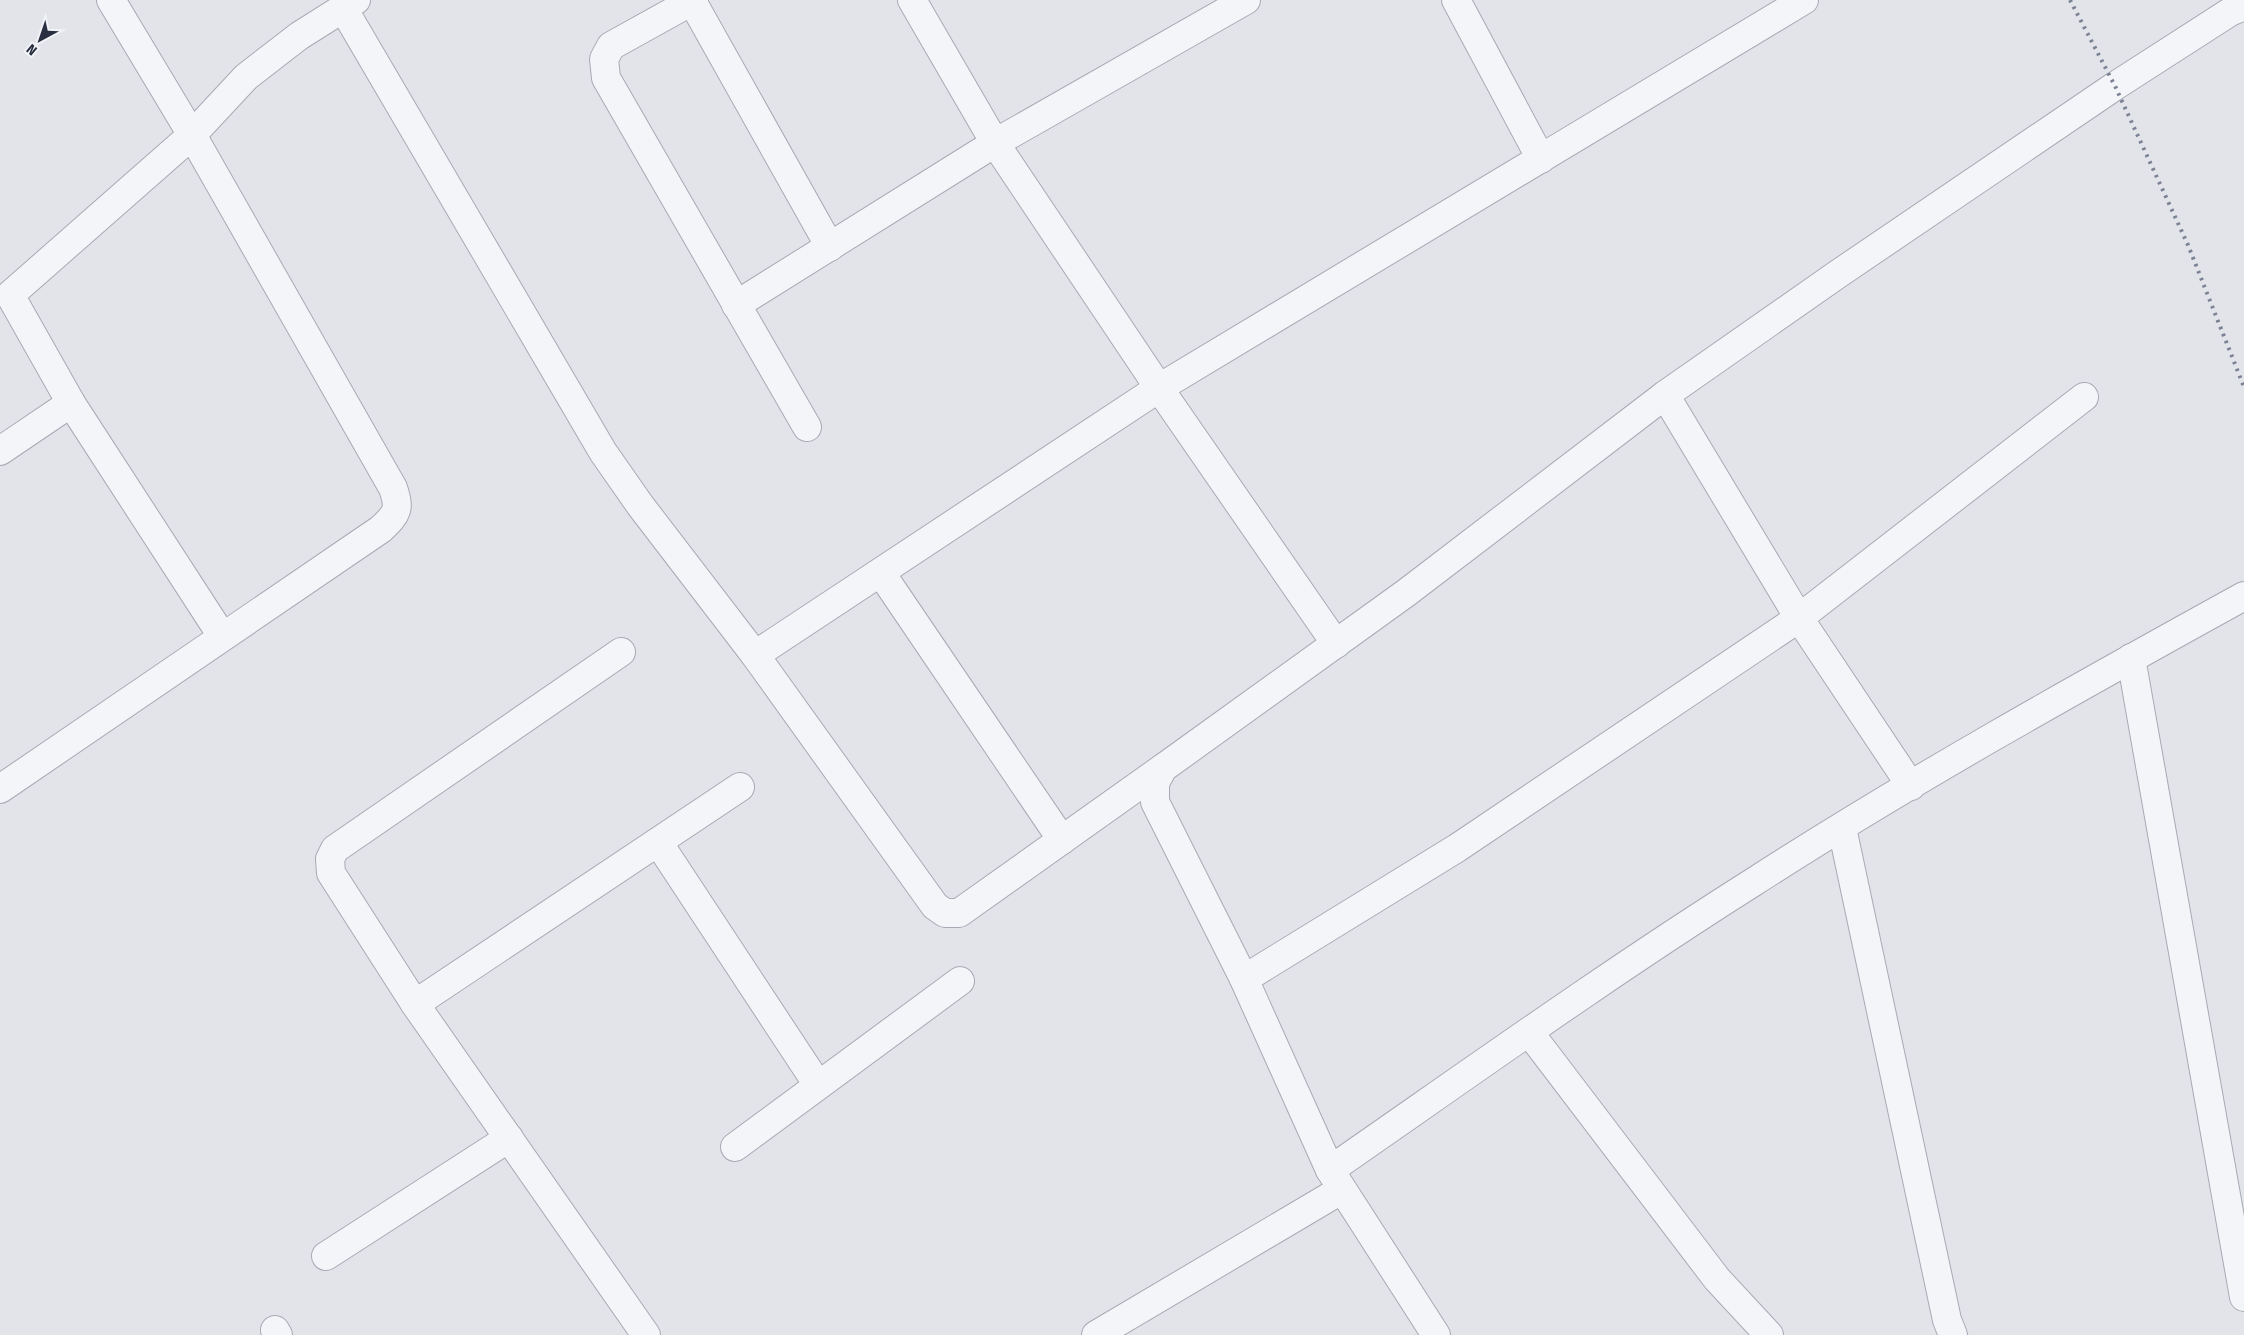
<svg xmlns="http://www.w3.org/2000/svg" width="2244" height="1335" viewBox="0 0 2244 1335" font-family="'Fira Sans Condensed',sans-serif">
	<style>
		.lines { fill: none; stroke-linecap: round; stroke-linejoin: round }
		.minor-casing { stroke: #a7aab4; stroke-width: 30 }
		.minor { stroke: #f4f5f8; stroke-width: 28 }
		.rail { stroke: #7b8293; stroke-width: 4; stroke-dasharray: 2.5 5; stroke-linecap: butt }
	</style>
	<rect width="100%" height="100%" fill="#e2e4ea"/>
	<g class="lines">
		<!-- minor casing -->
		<g class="minor-casing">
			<g id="minor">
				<polyline points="694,0 611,46 604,59 606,78 807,427"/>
				<polyline points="912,0 995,143 1159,388 1336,644"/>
				<polyline points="1456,0 1541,159"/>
				<polyline points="692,1 830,247"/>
				<polyline points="343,8 603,452 640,505 755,655 935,906 945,913 959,913 1163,768"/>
				<polyline points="736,305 995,143 1246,0"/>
				<polyline points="1665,395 1799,618 1911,786"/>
				<polyline points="0,451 71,403"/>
				<polyline points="881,573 1062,840"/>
				<polyline points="222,636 71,403 10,295 192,135 246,77 299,36 356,0"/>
				<polyline points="621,652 335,849 330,859 331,873 415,1004 646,1335"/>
				<polyline points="755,655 1159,388 1804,0"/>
				<polyline points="2131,658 2244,1297"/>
				<path d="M 0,789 L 381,529 C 398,513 400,509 393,488 L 192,135 L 111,0"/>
				<polyline points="1842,828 1947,1320 1953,1335"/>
				<polyline points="658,842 818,1085"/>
				<polyline points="1244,979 1457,848 1799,618 2084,397"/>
				<polyline points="415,1004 740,787"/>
				<polyline points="1529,1032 1717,1279 1769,1335"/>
				<polyline points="735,1147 960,981"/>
				<path d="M 1330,1170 C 1470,1073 1608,974 1752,883 C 1910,781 2079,687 2244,596"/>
				<polyline points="326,1256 509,1138"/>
				<polyline points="275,1330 278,1335"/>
				<polyline points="1096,1335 1341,1190"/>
				<polyline points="1436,1335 1330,1170 1244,979 1155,802 1155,783 1163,768 1406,593 1665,395 1838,274 2115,86 2230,12 2244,6"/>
			</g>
		</g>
		<!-- minor -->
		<use href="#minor" class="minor"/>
		<!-- rail -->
		<polyline class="rail" points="2070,0 2115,86 2188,245 2244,387"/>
	</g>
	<!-- north arrow -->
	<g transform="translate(40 40) rotate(220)" stroke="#f1f3f7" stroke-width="4" paint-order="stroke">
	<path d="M0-4L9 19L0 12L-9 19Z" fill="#2a3042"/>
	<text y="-8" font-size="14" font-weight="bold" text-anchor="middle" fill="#2a3042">N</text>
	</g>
</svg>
